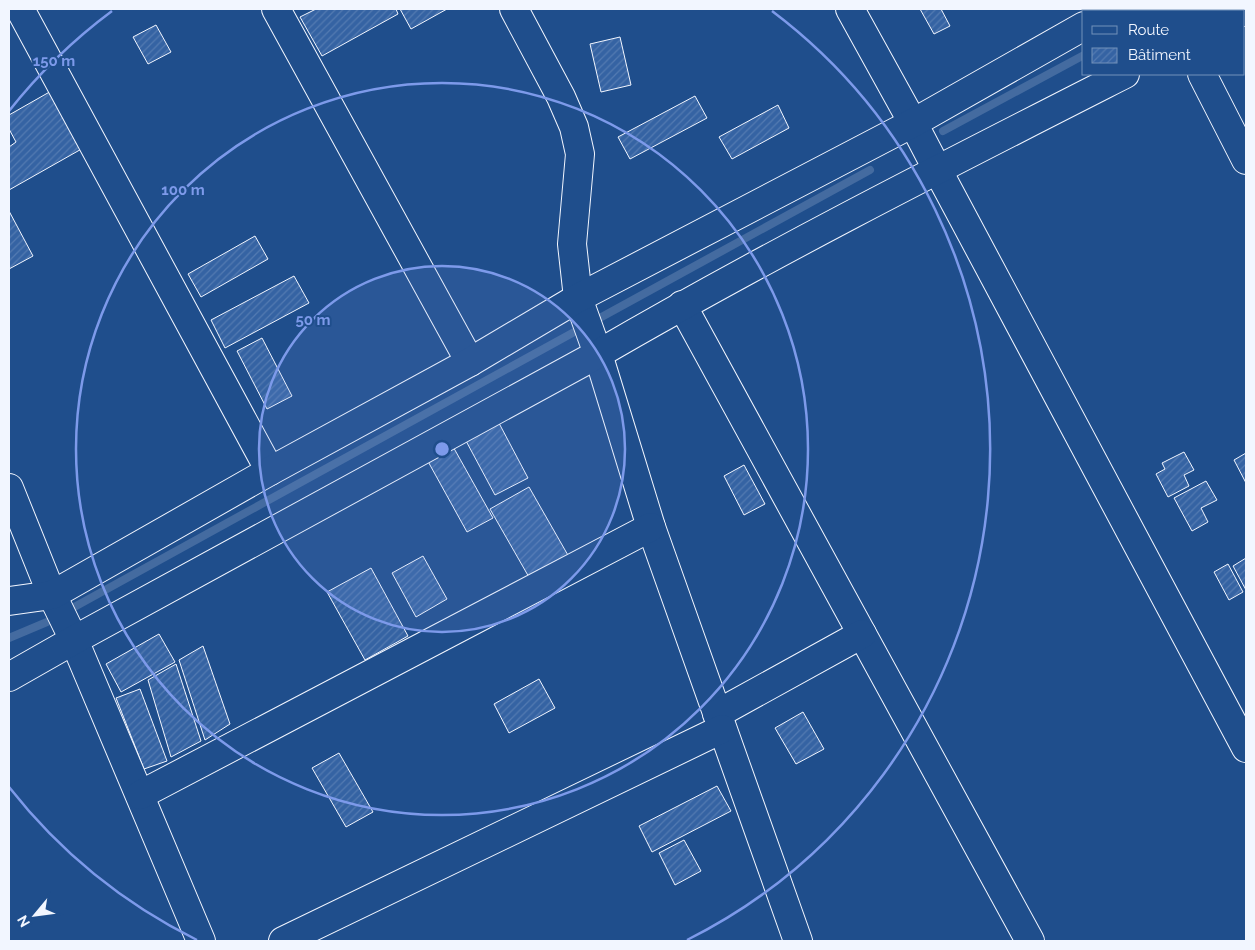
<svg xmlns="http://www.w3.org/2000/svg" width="1255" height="950" viewBox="0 0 1255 950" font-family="Raleway,sans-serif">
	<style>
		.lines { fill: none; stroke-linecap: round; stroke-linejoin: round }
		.stream { stroke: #446ba0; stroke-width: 8 }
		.building { fill: url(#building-hatch); stroke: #f2f6ff }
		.minor-casing { stroke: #f2f6ff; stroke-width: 30 }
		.minor { stroke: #1f4e8c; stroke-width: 28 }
		.ring { fill: none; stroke: #7d9aea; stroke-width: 2.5 }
		.centre { fill: #7d9aea; stroke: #1f4e8c; stroke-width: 2.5 }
		.ring-label { font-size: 15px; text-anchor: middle; font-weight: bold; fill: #7d9aea; stroke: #1f4e8c; stroke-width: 4; stroke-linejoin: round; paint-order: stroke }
	</style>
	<defs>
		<pattern id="building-hatch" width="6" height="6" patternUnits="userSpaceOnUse" patternTransform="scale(1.25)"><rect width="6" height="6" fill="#3563a3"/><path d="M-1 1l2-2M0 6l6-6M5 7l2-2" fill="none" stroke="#537ab1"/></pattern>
	</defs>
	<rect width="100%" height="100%" fill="#1f4e8c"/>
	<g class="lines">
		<!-- stream -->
		<g class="stream">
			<polyline points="1166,11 1170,9"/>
			<polyline points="943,131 1084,55"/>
			<polyline points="67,611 576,331 870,170"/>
			<polyline points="9,638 47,622"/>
		</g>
	</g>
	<!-- building -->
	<g class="building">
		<polygon points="316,9 396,9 398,14 322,56 300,17"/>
		<polygon points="400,9 447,9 411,29"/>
		<polygon points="920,9 941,9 950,26 934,34"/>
		<polygon points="156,25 171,52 148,64 133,37"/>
		<polygon points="620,37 631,85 601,92 590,44"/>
		<polygon points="53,90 85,147 9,190 9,147 16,142 9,129 9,115"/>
		<polygon points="695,96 707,118 630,159 618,137"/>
		<polygon points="778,105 789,128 732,159 719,137"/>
		<polygon points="9,211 33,256 9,269"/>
		<polygon points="255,236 268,259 201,297 188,274"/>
		<polygon points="294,276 309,303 225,348 211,320"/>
		<polygon points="262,338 292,396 267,409 237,351"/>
		<polygon points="491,408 528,478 495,495 458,426"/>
		<polygon points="451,443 493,518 467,532 425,456"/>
		<polygon points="1184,452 1194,470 1184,475 1189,486 1168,497 1156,474 1165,469 1162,463"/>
		<polygon points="1246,453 1246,483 1234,460"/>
		<polygon points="744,465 765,504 744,515 724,476"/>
		<polygon points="1206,481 1217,500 1201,508 1208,522 1192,531 1174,498"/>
		<polygon points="529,487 569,557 530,579 490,509"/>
		<polygon points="423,556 447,599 416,617 392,573"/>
		<polygon points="1246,558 1246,590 1233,566"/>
		<polygon points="1228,564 1243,592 1229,600 1214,572"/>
		<polygon points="371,568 408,636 365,660 327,592"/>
		<polygon points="159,634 175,662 121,692 106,664"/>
		<polygon points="203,646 230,724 205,740 179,660"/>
		<polygon points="176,664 201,741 171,757 148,680"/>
		<polygon points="539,679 555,708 509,733 494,704"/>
		<polygon points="140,689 167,761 144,769 116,698"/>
		<polygon points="803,712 824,749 796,764 775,728"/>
		<polygon points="339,753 373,812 346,827 312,768"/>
		<polygon points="717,786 731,811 652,852 639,826"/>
		<polygon points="684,840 701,871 675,885 659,853"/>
	</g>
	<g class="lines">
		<!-- minor casing -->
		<g class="minor-casing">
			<g id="minor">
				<polyline points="20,9 270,471"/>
				<polyline points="276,9 470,362"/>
				<polyline points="514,9 561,97 574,127 580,154 572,244 578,298 598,354 651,527 798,941"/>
				<polyline points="850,9 913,123 937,169 1246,748"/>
				<polyline points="1110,11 1114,9"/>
				<polyline points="1244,12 1246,10"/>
				<polyline points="1202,74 1246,160"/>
				<polyline points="682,305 1030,941"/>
				<polyline points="9,488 52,595 74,640 201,941"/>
				<polyline points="9,601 52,595 270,471 470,362 578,298 913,123 1084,26"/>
				<path d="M 9,677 L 74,640 L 598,354 C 770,254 948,164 1125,74"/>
				<polyline points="717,714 862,634"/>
				<polyline points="140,795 651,527"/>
				<polyline points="283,941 722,729"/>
			</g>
		</g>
		<!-- minor -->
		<use href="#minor" class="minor"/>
	</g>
	<!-- distance rings -->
	<circle cx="442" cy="449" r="183" fill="#7d9aea" fill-opacity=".12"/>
	<g class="ring">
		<circle cx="442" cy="449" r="183"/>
		<circle cx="442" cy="449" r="366"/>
		<path d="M197 940A549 549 0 0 1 9 787M9 111A549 549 0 0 1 112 11M772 11A549 549 0 0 1 687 940"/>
	</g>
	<circle cx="442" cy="449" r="8" class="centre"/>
	<g class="ring-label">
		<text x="54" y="66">150 m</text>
		<text x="183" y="195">100 m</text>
		<text x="313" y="325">50 m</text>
	</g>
	<!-- border -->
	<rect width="1255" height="950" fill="none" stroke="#f2f6ff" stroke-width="20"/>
	<!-- legend -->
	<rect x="1082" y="10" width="162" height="65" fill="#1f4e8c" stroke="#7391ba"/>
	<rect x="1092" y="26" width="25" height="8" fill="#1f4e8c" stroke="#7391ba"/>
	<text x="1128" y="35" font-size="15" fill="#f2f6ff">Route</text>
	<rect x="1092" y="48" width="25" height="15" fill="url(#building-hatch)" stroke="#7391ba"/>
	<text x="1128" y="60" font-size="15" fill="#f2f6ff">Bâtiment</text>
	<!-- north arrow -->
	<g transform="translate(35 915) rotate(241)" stroke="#1f4e8c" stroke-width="4" paint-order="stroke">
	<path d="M0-4L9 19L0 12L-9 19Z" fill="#f2f6ff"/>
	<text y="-8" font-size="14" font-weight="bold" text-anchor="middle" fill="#f2f6ff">N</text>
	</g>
</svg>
